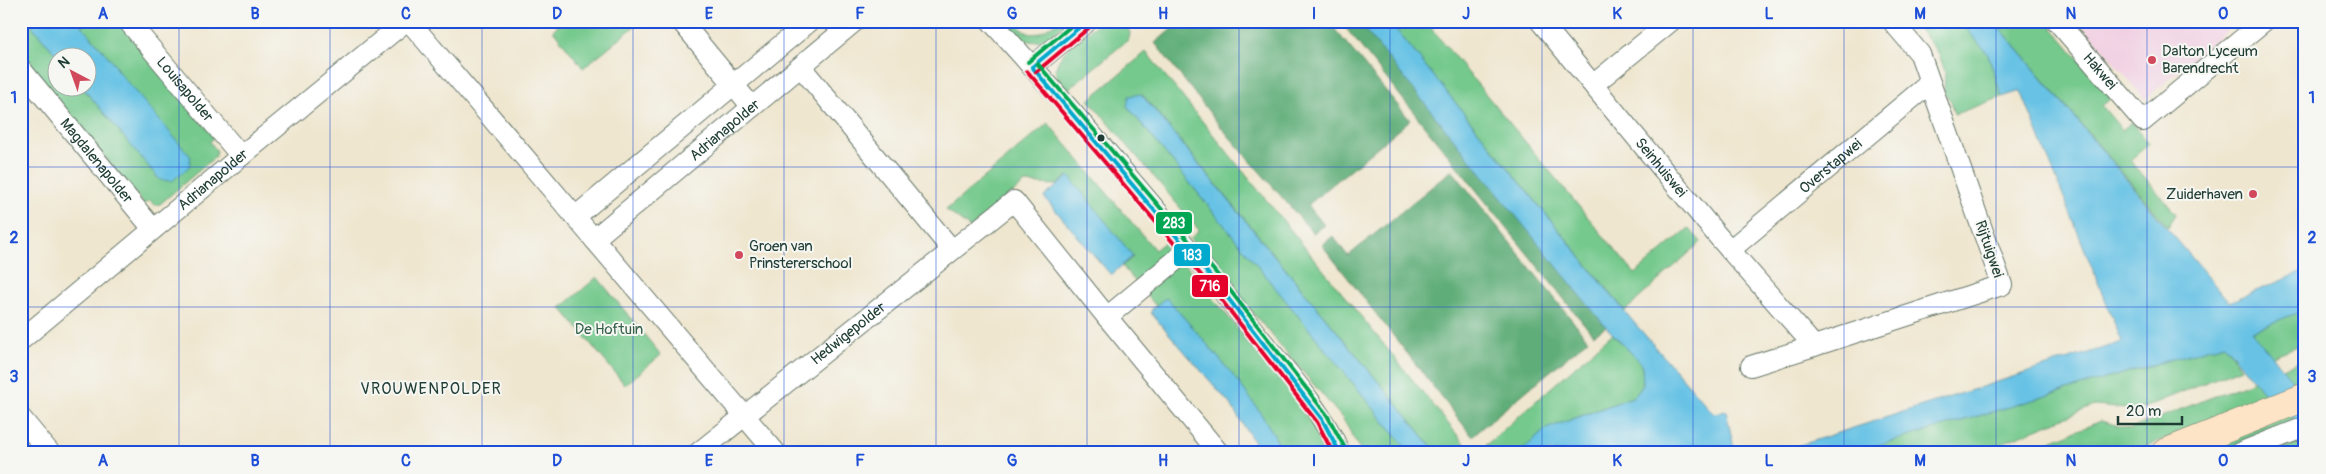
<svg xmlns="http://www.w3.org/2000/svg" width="2326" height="474" viewBox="0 0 2326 474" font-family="Pangolin,sans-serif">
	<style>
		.built { fill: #f1d0e3 }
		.green { fill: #74c98d; stroke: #4a8360 }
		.forest { fill: #5fad78; stroke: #3f7556 }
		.water { fill: #68c2e5; stroke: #44808c }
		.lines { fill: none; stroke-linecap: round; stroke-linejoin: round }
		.minor-casing { stroke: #68786a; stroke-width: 22 }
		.secondary-casing { stroke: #68786a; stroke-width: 29 }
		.minor { stroke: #fff; stroke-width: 20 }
		.secondary { stroke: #fee4c6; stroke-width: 28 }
		.bus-1-casing { stroke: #f6f6f2; stroke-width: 8 }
		.bus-2-casing { stroke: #f6f6f2; stroke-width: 8 }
		.bus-3-casing { stroke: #f6f6f2; stroke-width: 8 }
		.bus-1 { stroke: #00a9ce; stroke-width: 4 }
		.bus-2 { stroke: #e4002b; stroke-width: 4 }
		.bus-3 { stroke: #00a651; stroke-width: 4 }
		.grid { fill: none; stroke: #1d4ed8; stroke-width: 1; stroke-opacity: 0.55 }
		.poi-dot { fill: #d1495b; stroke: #f6f6f2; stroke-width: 2 }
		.bus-dot { fill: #1f3d34; stroke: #f6f6f2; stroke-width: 2 }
		.labels { text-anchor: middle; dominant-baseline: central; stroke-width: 4; stroke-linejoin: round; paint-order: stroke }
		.poi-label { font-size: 15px; fill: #1f3d34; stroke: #f6f6f2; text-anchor: start }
		.street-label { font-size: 15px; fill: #1f3d34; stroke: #f6f6f2 }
		.park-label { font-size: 15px; fill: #34604a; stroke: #f6f6f2 }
		.neighbourhood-label { font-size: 16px; letter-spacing: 1px; fill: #1f3d34; stroke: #f6f6f2 }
		.line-badge { stroke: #f6f6f2; stroke-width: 2 }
		.badge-label { font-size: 14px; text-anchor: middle; font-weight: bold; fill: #fff }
		.neatline { fill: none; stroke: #1d4ed8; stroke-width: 2 }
		.grid-label { font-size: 16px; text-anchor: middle; font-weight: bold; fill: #1d4ed8 }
	</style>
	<rect width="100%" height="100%" fill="#f6f6f2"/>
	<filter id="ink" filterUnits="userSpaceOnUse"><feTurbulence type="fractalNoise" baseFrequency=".02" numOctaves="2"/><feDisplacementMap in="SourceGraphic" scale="10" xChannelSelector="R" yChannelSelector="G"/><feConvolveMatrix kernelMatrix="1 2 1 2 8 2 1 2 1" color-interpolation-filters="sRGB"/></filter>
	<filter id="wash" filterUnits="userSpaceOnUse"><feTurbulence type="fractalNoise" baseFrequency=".0096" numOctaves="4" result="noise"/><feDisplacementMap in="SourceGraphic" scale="20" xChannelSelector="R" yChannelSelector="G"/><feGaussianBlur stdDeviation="1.12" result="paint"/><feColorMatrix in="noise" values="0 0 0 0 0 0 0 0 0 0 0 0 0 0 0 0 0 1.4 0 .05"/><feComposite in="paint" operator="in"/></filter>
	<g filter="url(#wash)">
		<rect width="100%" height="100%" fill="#efe6cf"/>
		<!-- built -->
		<polygon class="built" points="2079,21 2238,21 2145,99"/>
		<!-- green -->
		<g class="green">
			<polygon points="21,21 28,21 58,57 58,88 83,88 160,180 116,66 78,21 118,21 214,137 210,142 217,151 215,157 160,204 154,205 150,200 144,204 21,57"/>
			<polygon points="563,21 641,21 583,68 553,30"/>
			<path d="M 1004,21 L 1014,21 C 1038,50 1043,21 1068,21 C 1040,45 1031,52 1004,21 Z"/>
			<path d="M 1101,21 L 1121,21 L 1130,32 L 1129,39 L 1067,90 C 1064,87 1059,82 1057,78 C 1048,57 1087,33 1101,21 Z"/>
			<polygon points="1389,21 1425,21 1635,274 1689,228 1701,242 1625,311"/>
			<polygon points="1912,21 1960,21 1988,54 2002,97 1955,114 1951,101 1944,93 1945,72 1939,54"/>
			<polygon points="1994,21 2047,21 2111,98 2102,106 2122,130 2132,122 2149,144 2130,160 2176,214 2168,227"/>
			<polygon points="1146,52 1472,453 1437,453 1142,94 1127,106 1410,453 1362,453 1343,419 1190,239 1199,230 1089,100"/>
			<path d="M 1048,123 L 1155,250 L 1166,241 L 1317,425 L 1329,453 L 1283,453 C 1254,395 1210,348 1168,299 L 1164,299 L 1156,306 L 1122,266 L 1133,257 L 1068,176 L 1057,185 L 1025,183 L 970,228 L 946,210 Z"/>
			<polygon points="597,277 661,355 625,385 561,308"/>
			<polygon points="2305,309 2305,343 2270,357 2252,331"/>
			<polygon points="1612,334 1642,364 1643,385 1635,396 1546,429 1525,448 1529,453 1492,453 1486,445"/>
			<polygon points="2224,344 2241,368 2138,410 2094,406 1977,453 1851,453"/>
			<polygon points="2305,359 2305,381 2294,385 2280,369"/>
			<polygon points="2254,381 2267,396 2130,453 2021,453 2101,421 2130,429"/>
			<polygon points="2305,408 2305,418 2219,453 2194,453"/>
			<polygon points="2305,439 2305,453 2270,453"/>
		</g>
		<!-- forest -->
		<g class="forest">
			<polygon points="1181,21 1328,21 1410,120 1308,205 1324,225 1313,233 1220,126 1155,43"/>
			<polygon points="1340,21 1358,21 1606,327 1593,335"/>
			<polygon points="1452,170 1588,340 1472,436 1322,245 1333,236 1348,256"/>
		</g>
		<!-- water -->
		<g class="water">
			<polygon points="28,21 78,21 116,66 116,69 191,157 189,167 172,181 160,180 83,88 88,88 88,58 58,57"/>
			<polygon points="1358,21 1389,21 1631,319 1713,413 1726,411 1735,453 1631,453 1601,450 1529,453 1525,448 1546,429 1635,396 1643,385 1642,364 1606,327"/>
			<polygon points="1960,21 1994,21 2229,302 2305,271 2305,310 2251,331 2305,396 2305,430 2262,391 2224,344 1852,453 1775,453 2122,342 2021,91 2002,97 1988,54"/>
			<polygon points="1141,94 1437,453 1410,453 1127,106 1129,96"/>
			<polygon points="1069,176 1133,256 1111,275 1044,197"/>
			<path d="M 1164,299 L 1168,299 C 1209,348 1256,395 1283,453 L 1261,453 L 1230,404 L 1151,313 L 1152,309 Z"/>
		</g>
	</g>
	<g filter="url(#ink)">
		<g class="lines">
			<!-- minor casing -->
			<g class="minor-casing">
				<g id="minor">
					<path id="s1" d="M 128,21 L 241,156"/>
					<path id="s2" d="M 409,21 L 594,239 L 855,21"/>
					<polyline points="681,21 752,107"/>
					<path d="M 991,21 C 1081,120 1168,222 1251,327 C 1282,367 1320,406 1340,453"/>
					<path id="s3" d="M 1540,21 L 1717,235 L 1814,346 L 2002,285 L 1920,54 L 1892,21"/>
					<path id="s4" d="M 2057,21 L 2143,121 L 2264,21"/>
					<polyline points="801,67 952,250"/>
					<polyline points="1032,67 1087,21"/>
					<path id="s5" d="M 21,69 L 153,229"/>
					<polyline points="1594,84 1671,21"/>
					<polyline points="575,217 810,21"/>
					<polyline points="594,239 776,453"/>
					<path id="s6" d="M 1730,250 L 1930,83"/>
					<polyline points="1107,317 1219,453"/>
					<path id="s7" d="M 21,340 L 241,156 L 406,21"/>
					<polyline points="1751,366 1814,346"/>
					<polyline points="21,418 50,453"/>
					<path id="s8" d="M 698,453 L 1014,201 L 1107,317 L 1188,250"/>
					<polyline points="2239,453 2305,427"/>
				</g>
			</g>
			<!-- secondary casing -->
			<g class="secondary-casing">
				<polyline id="secondary" points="2165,453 2305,397"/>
			</g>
			<!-- minor -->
			<use href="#minor" class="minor"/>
			<!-- secondary -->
			<use href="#secondary" class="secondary"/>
			<!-- bus-1 casing -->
			<g class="bus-1-casing">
				<g id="bus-1">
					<polyline points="1032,67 1217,284 1322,419 1340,453"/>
					<polyline points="1032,67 1087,21"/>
				</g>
			</g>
			<!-- bus-2 casing -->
			<g class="bus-2-casing">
				<g id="bus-2">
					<polyline points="1027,71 1212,288 1317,422 1333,453"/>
					<polyline points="1036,72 1091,26"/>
				</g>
			</g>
			<!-- bus-3 casing -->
			<g class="bus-3-casing">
				<g id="bus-3">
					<polyline points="1028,62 1077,21"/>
					<polyline points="1037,63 1222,280 1327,415 1346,450"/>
				</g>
			</g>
			<!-- bus-1 -->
			<use href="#bus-1" class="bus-1"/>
			<!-- bus-2 -->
			<use href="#bus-2" class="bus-2"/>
			<!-- bus-3 -->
			<use href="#bus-3" class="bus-3"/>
		</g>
	</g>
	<!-- grid -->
	<path class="grid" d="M 179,21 L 179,453M 330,21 L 330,453M 482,21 L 482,453M 633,21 L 633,453M 784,21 L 784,453M 936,21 L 936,453M 1087,21 L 1087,453M 1239,21 L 1239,453M 1390,21 L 1390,453M 1542,21 L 1542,453M 1693,21 L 1693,453M 1844,21 L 1844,453M 1996,21 L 1996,453M 2147,21 L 2147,453M 21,167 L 2305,167M 21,307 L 2305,307"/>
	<!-- markers -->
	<g class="poi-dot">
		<circle cx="2152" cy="60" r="5"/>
		<circle cx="2253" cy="194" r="5"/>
		<circle cx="739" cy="255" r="5"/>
	</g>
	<circle class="bus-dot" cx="1101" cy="138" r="4.5"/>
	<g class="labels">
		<!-- poi labels -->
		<g class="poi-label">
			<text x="2162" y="51">Dalton Lyceum<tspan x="2162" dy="17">Barendrecht</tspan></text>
			<text x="2243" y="194" text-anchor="end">Zuiderhaven</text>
			<text x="749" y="246">Groen van<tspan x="749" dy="17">Prinstererschool</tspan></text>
		</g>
		<!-- street labels -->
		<g class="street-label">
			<text stroke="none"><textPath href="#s4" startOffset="66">Hakwei</textPath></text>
			<text stroke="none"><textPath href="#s1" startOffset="89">Louisapolder</textPath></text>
			<text stroke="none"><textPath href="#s2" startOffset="456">Adrianapolder</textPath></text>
			<text stroke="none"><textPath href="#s5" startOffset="119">Magdalenapolder</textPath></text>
			<text stroke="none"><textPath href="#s6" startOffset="131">Overstapwei</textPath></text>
			<text stroke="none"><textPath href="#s3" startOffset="190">Seinhuiswei</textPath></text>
			<text stroke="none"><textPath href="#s7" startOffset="250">Adrianapolder</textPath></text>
			<text transform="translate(1989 249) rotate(71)">Rijtuigwei</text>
			<text stroke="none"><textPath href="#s8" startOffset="192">Hedwigepolder</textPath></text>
		</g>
		<!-- park labels -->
		<g class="park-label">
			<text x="609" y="329">De Hoftuin</text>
		</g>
		<!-- neighbourhood labels -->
		<g class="neighbourhood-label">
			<text x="431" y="389">VROUWENPOLDER</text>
		</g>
	</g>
	<g class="line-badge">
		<rect x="1155" y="211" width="38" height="24" rx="5" fill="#00a651"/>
		<rect x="1173" y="243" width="38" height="24" rx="5" fill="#00a9ce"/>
		<rect x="1191" y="274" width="38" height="24" rx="5" fill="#e4002b"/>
	</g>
	<g class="badge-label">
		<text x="1174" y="228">283</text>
		<text x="1192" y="260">183</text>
		<text x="1210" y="291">716</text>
	</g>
	<!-- margin -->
	<rect width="2326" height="474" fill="none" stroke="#f6f6f2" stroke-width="55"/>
	<!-- north arrow -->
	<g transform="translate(72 72) rotate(319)"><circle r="24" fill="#f6f6f2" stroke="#a0aca6"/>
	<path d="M0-4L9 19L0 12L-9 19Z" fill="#d1495b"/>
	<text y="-8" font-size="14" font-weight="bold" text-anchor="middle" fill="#1f3d34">N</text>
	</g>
	<!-- scale -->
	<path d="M2118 416v8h64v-8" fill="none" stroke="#1f3d34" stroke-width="2.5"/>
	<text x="2126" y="416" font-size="15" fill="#1f3d34" stroke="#f6f6f2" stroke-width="4" paint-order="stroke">20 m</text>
	<rect x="28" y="28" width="2270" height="418" class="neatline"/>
	<g class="grid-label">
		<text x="103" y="19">A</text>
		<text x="255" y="19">B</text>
		<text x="406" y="19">C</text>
		<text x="557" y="19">D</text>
		<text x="709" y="19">E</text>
		<text x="860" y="19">F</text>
		<text x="1012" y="19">G</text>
		<text x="1163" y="19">H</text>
		<text x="1314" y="19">I</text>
		<text x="1466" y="19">J</text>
		<text x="1617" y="19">K</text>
		<text x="1769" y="19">L</text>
		<text x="1920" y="19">M</text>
		<text x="2071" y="19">N</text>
		<text x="2223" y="19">O</text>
		<text x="14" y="103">1</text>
		<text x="2312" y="103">1</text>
		<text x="14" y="243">2</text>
		<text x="2312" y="243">2</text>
		<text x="14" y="382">3</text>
		<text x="2312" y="382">3</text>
		<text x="103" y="466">A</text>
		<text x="255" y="466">B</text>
		<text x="406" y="466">C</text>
		<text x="557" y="466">D</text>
		<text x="709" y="466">E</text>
		<text x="860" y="466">F</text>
		<text x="1012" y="466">G</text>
		<text x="1163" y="466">H</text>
		<text x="1314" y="466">I</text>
		<text x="1466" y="466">J</text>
		<text x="1617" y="466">K</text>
		<text x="1769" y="466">L</text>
		<text x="1920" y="466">M</text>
		<text x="2071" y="466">N</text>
		<text x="2223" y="466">O</text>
	</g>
</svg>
